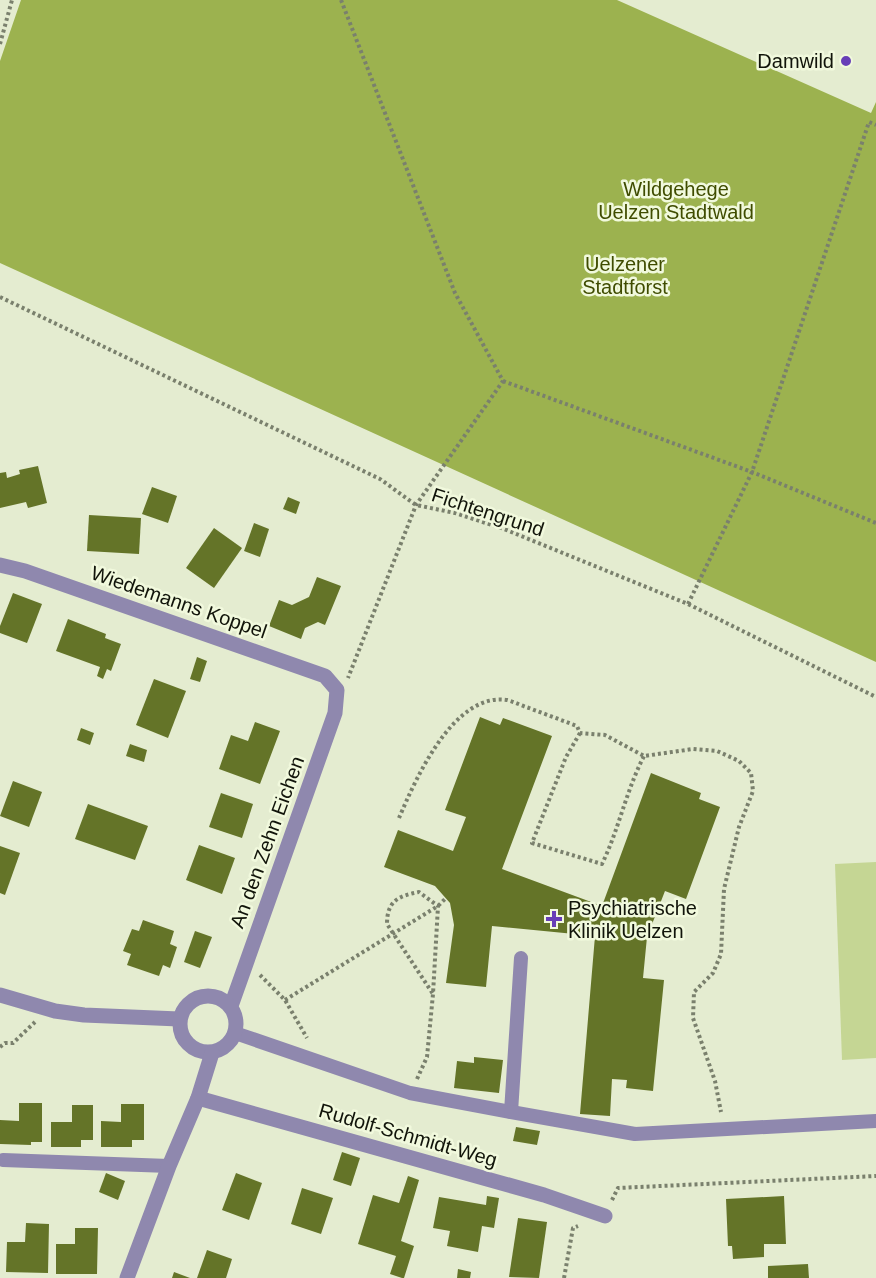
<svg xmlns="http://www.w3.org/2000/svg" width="876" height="1278" viewBox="0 0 876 1278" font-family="Helvetica,sans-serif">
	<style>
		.green { fill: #c5d694 }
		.forest { fill: #9cb24f }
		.building { fill: #647428 }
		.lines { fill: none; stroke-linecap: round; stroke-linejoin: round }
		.path { stroke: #7a806d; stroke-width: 4; stroke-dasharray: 3 3; stroke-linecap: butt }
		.service { stroke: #8f88ae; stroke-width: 14 }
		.minor { stroke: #8f88ae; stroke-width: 15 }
		.poi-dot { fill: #673eb7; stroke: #f1f9dd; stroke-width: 2 }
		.labels { text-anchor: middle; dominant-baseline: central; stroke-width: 5; stroke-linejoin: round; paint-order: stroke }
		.poi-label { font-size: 20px; fill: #11140a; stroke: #f1f9dd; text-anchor: end }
		.park-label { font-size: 20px; fill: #3f4c00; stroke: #f1f9dd }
		.street-label { font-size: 20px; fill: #11140a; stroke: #f1f9dd }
	</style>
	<rect width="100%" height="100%" fill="#e4ecd0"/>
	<!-- green -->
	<polygon class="green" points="876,862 876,1058 842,1060 835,864"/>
	<!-- forest -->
	<polygon class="forest" points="21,0 617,0 871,113 876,102 876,662 0,263 0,61"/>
	<!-- building -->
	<g class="building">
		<polygon points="38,466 47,503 28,508 26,502 0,508 0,473 6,472 7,478 20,474 19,470"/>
		<polygon points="152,487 177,496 168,523 142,514"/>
		<polygon points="288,497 300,502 296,514 283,509"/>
		<polygon points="89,515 141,518 139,554 87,551"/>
		<polygon points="254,523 269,529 260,557 244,551"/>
		<polygon points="214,528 242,548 214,588 186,568"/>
		<polygon points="317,577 341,586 325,625 318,622 305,628 301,639 269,626 279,600 292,605 309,597"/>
		<polygon points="13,593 42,604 27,643 0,633 0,626"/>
		<polygon points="68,619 106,634 105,638 121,644 111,671 107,669 103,679 97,676 100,667 56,651"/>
		<polygon points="197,657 207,661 200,682 190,679"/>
		<polygon points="154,679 186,691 168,738 136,725"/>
		<polygon points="480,717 500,725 503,718 552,736 502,869 602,906 651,773 701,793 699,799 720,807 686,899 665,891 647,937 643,978 664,980 653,1091 626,1088 627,1080 612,1079 610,1116 580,1114 595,936 492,926 486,987 446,983 454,925 450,903 435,886 384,867 398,830 453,851 466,817 445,810"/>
		<polygon points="255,722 280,731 260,784 219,769 231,735 248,741"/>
		<polygon points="81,728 94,733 90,745 77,740"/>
		<polygon points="130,744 147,750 144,762 126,756"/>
		<polygon points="13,781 42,792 29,827 0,816"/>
		<polygon points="221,793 253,804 242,838 209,827"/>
		<polygon points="88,804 148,826 135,860 75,839"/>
		<polygon points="199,845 235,858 222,894 186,880"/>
		<polygon points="0,846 20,853 5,895 0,893"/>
		<polygon points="143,920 174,931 170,944 177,947 170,968 163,965 159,976 127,965 131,954 123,951 132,929 139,931"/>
		<polygon points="195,931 212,937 200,968 184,962"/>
		<polygon points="474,1057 503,1060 499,1093 454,1088 457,1061 474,1063"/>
		<polygon points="19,1103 42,1103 42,1142 31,1142 31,1145 0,1144 0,1120 19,1121"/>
		<polygon points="121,1104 144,1104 144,1140 132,1140 132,1147 101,1147 101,1121 121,1122"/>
		<polygon points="72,1105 93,1105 93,1140 81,1140 81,1147 51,1147 51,1122 72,1122"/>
		<polygon points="516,1127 540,1131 537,1145 513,1141"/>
		<polygon points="342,1152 360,1158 351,1186 333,1180"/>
		<polygon points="106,1173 125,1181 118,1200 99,1192"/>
		<polygon points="236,1173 262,1183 249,1220 222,1210"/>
		<polygon points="408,1176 419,1180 401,1241 414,1246 404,1278 402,1278 390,1274 396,1256 358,1244 373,1195 399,1203"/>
		<polygon points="302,1188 333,1198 321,1234 291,1224"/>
		<polygon points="487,1196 499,1198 494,1228 482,1226 478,1252 447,1246 450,1231 433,1228 439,1197 486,1205"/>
		<polygon points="784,1196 786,1244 764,1244 764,1257 733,1259 732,1246 728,1246 726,1199"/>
		<polygon points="518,1218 547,1222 539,1278 509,1277"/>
		<polygon points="26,1223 49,1224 48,1273 6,1272 7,1242 25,1242"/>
		<polygon points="75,1228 98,1228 97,1274 56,1274 56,1244 75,1244"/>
		<polygon points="207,1250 232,1259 226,1278 197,1278"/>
		<polygon points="808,1264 809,1278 768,1278 768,1266"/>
		<polygon points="458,1269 471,1272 470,1278 457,1278"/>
		<polygon points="174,1272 190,1278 172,1278"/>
	</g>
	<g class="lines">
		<!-- path -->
		<g class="path">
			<polyline points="341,0 455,293 503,381 416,505 348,678"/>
			<polyline points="0,44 12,0"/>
			<polyline points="0,297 380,479 416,505 455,513 504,529 688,604 876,697"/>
			<polyline points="503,381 752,472 876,523"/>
			<polyline points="688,604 752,472 869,122 876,125"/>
			<path d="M 580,733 L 566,757 L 532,843 L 602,864 C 619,829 626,791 644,756"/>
			<path d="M 399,818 C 416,778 454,692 507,700 C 515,702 522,706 529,708 C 545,714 561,720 577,726 L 580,733 L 605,735 L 644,756 L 693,749 L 717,751 L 739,761 L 751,773 L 753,791 L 739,827 L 724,889 L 721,954 L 713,973 L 694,992 L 693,1018 L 715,1081 L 721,1112"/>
			<polyline points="260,975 285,1000 307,1038"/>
			<polyline points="285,1000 438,906 446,898"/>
			<polyline points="0,1047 5,1043 13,1043 35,1022"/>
			<path d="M 417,1079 L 427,1057 L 433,994 L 438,906 L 419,892 C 398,896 387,901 387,924 L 433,994"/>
			<polyline points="612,1200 618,1188 876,1176"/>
			<polyline points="564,1278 573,1228 578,1226"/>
		</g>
		<!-- service -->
		<g class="service">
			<polyline points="235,1033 410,1093 511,1112 521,958"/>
			<polyline points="511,1112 635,1134 876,1121"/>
			<polyline points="3,1160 169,1166"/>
		</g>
		<!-- minor -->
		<g class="minor">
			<polyline points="0,565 25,571 325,676 337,690 335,713 231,1006"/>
			<polyline points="0,995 55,1011 84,1015 179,1019"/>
			<circle cx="208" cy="1024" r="28"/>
			<polyline points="198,1098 544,1195 605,1216"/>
			<polyline points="127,1278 169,1166 198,1098 212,1053"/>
		</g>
	</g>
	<!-- markers -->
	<g class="poi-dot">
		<circle cx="846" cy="61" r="6"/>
		<path d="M551 910h6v6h6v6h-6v6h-6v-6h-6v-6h6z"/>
	</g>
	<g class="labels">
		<!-- poi labels -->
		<g class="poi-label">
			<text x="834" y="61">Damwild</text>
			<text x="568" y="908" text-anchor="start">Psychiatrische<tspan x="568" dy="23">Klinik Uelzen</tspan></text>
		</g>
		<!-- park labels -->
		<g class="park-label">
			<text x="676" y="189">Wildgehege<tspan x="676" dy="23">Uelzen Stadtwald</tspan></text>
			<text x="625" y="264">Uelzener<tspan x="625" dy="23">Stadtforst</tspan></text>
		</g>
		<!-- street labels -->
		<g class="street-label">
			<text transform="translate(488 512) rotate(18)">Fichtengrund</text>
			<text transform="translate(179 602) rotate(19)">Wiedemanns Koppel</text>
			<text transform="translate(267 842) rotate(-70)">An den Zehn Eichen</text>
			<text transform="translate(408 1135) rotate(16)">Rudolf-Schmidt-Weg</text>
		</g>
	</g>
</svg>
